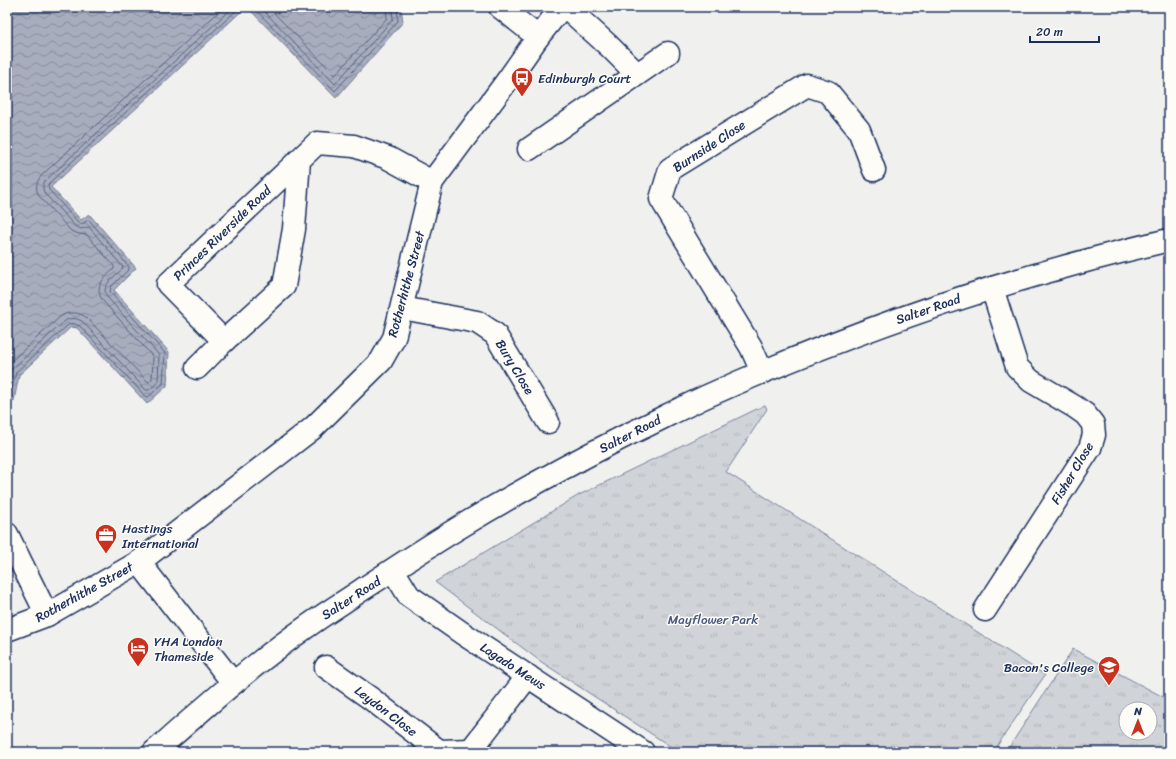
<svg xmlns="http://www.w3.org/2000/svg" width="1176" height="759" viewBox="0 0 1176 759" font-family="Sriracha,sans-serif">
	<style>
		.park { fill: url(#park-tufts); stroke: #76819b; fill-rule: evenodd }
		.water { fill: url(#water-waves); stroke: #6f7b97 }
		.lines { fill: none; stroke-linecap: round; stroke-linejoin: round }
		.shore { stroke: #536184; stroke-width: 1 }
		.street-casing { stroke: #1b2f5e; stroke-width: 25 }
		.secondary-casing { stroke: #1b2f5e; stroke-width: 25 }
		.street { stroke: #fdfcf7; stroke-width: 22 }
		.secondary { stroke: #fdfcf7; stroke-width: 22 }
		.labels { text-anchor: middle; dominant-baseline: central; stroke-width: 3; stroke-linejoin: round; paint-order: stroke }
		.poi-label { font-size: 13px; fill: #1b2f5e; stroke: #fdfcf7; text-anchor: start }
		.street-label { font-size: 13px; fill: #1b2f5e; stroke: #fdfcf7 }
		.park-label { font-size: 13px; fill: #48587c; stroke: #fdfcf7 }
	</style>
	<defs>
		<pattern id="park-tufts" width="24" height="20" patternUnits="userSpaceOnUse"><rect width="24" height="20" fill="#d0d3d8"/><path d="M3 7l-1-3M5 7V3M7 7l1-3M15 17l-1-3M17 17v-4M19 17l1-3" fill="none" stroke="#b2b5bc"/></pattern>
		<pattern id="water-waves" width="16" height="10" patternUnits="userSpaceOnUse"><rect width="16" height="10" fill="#a7adbd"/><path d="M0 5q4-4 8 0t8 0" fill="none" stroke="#878d9d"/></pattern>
	</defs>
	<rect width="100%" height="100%" fill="#f0f0ee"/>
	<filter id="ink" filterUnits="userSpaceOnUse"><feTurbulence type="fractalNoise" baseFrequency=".025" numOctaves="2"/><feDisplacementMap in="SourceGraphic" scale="8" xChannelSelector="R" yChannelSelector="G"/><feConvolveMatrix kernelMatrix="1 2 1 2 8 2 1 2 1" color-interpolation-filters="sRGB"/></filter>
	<g filter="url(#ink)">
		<!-- park -->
		<g class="park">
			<polygon points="765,405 767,409 726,472 1045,675 993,752 679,752 540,661 435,582 579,495"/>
			<path d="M 1073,649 L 1169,700 L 1169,752 L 1006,752 ZM 1126,709 L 1150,709 L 1150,733 L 1126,733 Z"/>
		</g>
		<!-- water -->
		<g class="water">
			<polygon points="7,7 246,7 51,187 81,220 89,214 136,268 114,290 169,352 167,386 147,404 77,328 71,327 19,375 14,401 7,391"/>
			<polygon points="247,7 401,7 403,22 336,98"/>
		</g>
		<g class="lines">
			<!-- shore -->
			<g class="shore">
				<polyline points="253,7 335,91 398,21 397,7"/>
				<polyline points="260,7 335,84 393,19 392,7"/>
				<polyline points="268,7 335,75 387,18 386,7"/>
				<path d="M 7,365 L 61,316 C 69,311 80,312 87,318 L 147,381 L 149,382 L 152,379 L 153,357 L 103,301 C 93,287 104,278 114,269 L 114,266 L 87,235 L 79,234 L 71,231 L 39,196 C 35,189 36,182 42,175 L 224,7"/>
				<path d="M 7,384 L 10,372 L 13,368 L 65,321 C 70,317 78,318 83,322 L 146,390 L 149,390 L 158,382 L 159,355 L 107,297 C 100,285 115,277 122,269 L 123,267 L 89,227 L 81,229 L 75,226 L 45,194 C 42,189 42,184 46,180 L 233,7"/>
				<polyline points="7,390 11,390 12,389 16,372 68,325 72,323 80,326 146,397 148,397 163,384 165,353 110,292 111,287 129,269 129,267 90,221 88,220 82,224 78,222 49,190 48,186 49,183 240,7"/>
			</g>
			<!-- street casing -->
			<g class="street-casing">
				<g id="street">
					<polyline points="500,7 538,37"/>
					<polyline points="566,7 609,46 637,74"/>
					<polyline points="529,149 668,53"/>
					<polyline points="299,160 294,229 284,286 224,341 168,284 299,160 317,143 354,146 388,158 432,182"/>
					<polyline points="402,308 477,322 495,334 548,422"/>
					<polyline points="197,368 224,341"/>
					<polyline points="762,372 751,347 661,199 670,169 807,85 828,92 859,130 874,170"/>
					<polyline points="7,534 47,615"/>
					<polyline points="393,570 409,596 462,633 643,752"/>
					<polyline points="985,610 1090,448 1094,435 1093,424 1085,414 1075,407 1031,381 1017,367 992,288"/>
					<polyline points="7,630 47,615 139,562"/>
					<polyline points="326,667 370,698 439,751 471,750 472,752"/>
					<polyline points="471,750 528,676"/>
				</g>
			</g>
			<!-- secondary casing -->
			<g class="secondary-casing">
				<g id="secondary">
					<polyline points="233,683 139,562 313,428 381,361 394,338 432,182 507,81 538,37 562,7"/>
					<path d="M 154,752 C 203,709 252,665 305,628 C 324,614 344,602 363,589 C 397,567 430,545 465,524 C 518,492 572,463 627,435 C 653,423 679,409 705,397 C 854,330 1010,277 1169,240"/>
				</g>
			</g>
			<!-- street -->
			<use href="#street" class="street"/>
			<!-- secondary -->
			<use href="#secondary" class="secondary"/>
		</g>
	</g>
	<!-- icons -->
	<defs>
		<g id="bus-pin" transform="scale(1.15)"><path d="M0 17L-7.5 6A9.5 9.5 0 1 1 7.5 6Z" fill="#c8321e" stroke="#fdfcf7"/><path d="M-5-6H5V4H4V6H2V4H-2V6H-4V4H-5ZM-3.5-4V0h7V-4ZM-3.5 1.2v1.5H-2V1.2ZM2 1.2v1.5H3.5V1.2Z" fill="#fff"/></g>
		<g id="office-pin" transform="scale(1.15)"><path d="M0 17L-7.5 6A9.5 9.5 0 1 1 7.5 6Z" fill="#c8321e" stroke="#fdfcf7"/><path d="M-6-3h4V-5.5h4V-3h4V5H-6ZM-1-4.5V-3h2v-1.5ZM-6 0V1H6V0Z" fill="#fff"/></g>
		<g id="hotel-pin" transform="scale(1.15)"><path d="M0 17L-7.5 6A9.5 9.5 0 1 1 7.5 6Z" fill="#c8321e" stroke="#fdfcf7"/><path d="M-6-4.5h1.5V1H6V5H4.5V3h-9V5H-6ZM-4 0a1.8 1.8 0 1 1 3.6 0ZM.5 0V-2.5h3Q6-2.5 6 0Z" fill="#fff"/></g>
		<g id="school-pin" transform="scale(1.15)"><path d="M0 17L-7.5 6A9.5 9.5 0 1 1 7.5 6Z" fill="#c8321e" stroke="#fdfcf7"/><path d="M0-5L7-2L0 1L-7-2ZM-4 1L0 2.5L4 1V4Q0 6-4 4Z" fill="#fff"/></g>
	</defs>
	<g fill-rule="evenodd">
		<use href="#bus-pin" x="522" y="78"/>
		<use href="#office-pin" x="106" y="535"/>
		<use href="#hotel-pin" x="138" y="648"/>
		<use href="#school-pin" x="1109" y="667"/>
	</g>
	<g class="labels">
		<!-- poi labels -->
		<g class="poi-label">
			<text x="538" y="78">Edinburgh Court</text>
			<text x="122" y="528">Hastings<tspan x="122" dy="15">International</tspan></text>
			<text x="154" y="641">YHA London<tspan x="154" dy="15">Thameside</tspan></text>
			<text x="1094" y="667" text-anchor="end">Bacon's College</text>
		</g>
		<!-- street labels -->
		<g class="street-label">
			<text transform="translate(709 146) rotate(-33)">Burnside Close</text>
			<text transform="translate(222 233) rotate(-44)">Princes Riverside Road</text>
			<text transform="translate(406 284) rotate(-75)">Rotherhithe Street</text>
			<text transform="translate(928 309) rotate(-19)">Salter Road</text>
			<text transform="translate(515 367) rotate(59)">Bury Close</text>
			<text transform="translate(630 434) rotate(-27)">Salter Road</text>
			<text transform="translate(1072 473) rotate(-59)">Fisher Close</text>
			<text transform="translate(84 592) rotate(-29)">Rotherhithe Street</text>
			<text transform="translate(351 598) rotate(-33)">Salter Road</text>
			<text transform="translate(513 666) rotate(33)">Lagado Mews</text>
			<text transform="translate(386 711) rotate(37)">Leydon Close</text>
		</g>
		<!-- park labels -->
		<g class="park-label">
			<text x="713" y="619">Mayflower Park</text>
		</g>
	</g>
	<!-- margin -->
	<rect width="1176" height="759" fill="none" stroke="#fdfcf7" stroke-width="24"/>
	<rect x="12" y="12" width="1152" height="735" fill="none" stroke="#1b2f5e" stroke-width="1.5" filter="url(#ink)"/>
	<!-- north arrow -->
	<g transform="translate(1138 721)"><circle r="19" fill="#fdfcf7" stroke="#a3aaba"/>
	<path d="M0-3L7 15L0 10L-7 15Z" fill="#c8321e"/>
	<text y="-6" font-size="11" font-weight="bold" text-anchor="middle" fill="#1b2f5e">N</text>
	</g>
	<!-- scale -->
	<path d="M1030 36v6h69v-6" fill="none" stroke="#1b2f5e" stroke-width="2"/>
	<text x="1036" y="36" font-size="12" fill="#1b2f5e" stroke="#fdfcf7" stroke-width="3" paint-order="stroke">20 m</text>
</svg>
